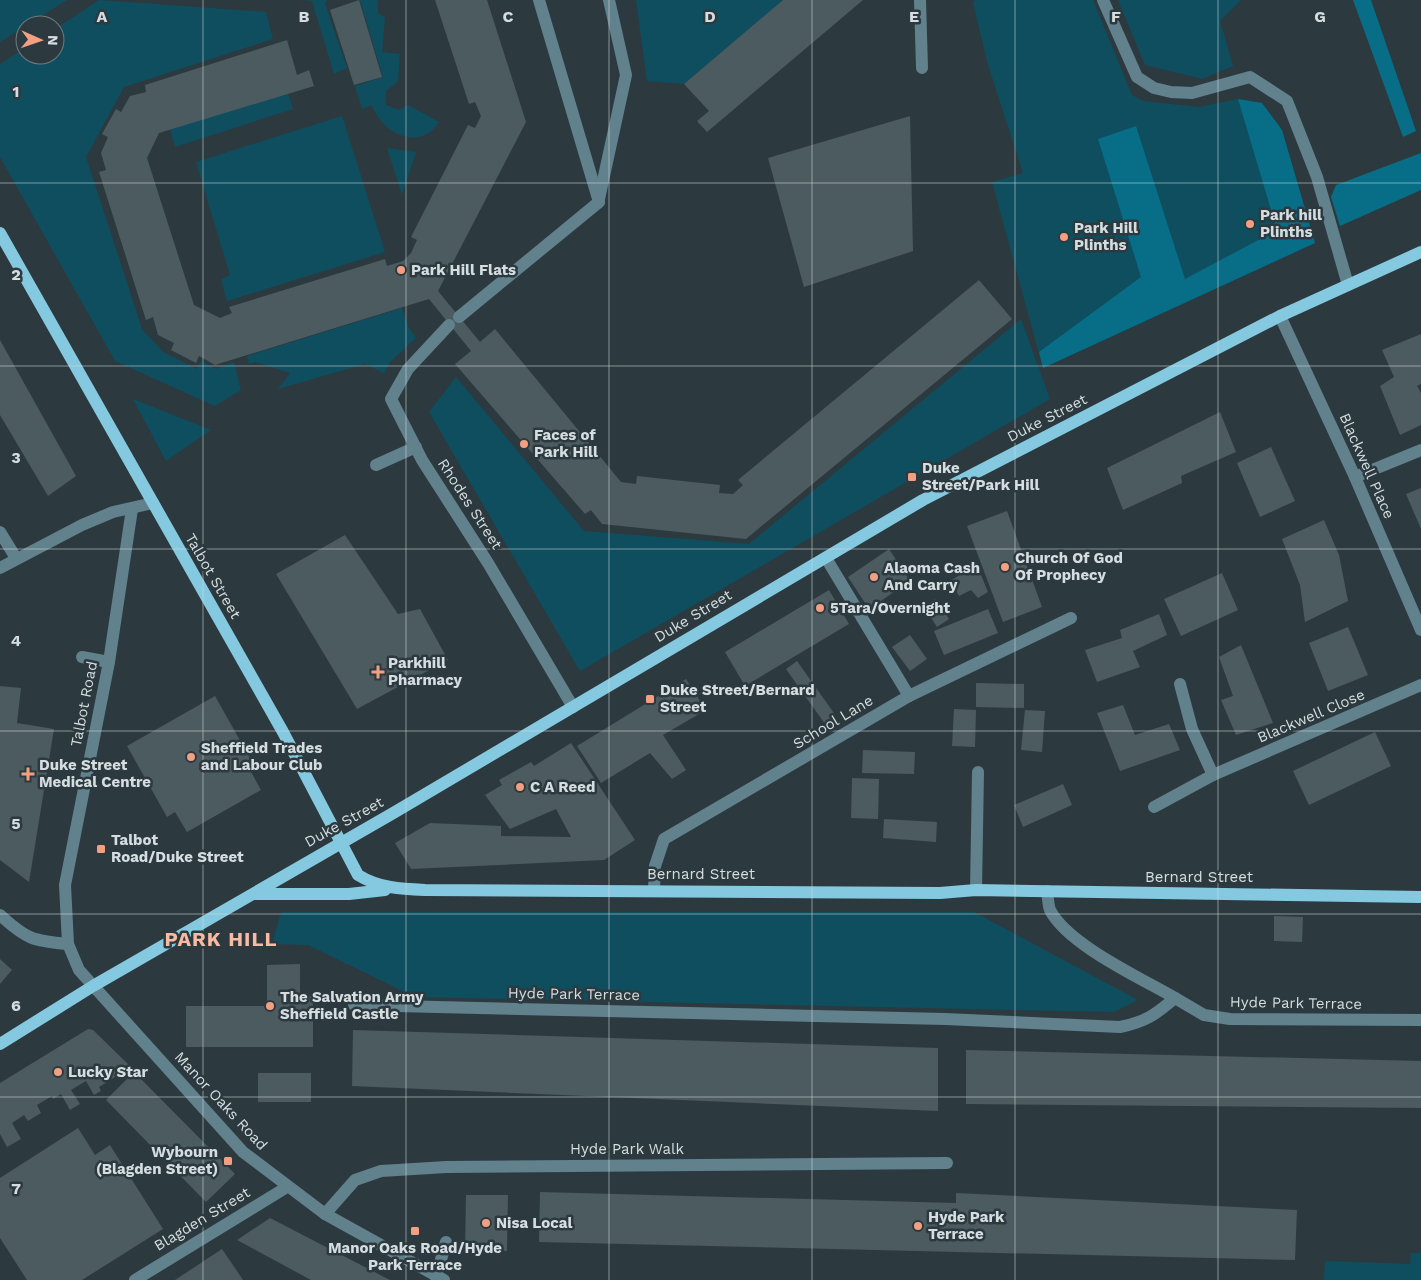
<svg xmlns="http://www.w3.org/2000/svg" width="1421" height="1280" viewBox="0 0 1421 1280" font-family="'Work Sans',sans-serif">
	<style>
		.green { fill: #0f4e5f }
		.forest { fill: #086d86 }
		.building { fill: #4c5b60 }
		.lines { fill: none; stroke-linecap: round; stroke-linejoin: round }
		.minor { stroke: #61818c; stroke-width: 12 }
		.major { stroke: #85c9e0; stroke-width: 12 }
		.grid { fill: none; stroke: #d5dde0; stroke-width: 1; stroke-opacity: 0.55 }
		.poi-dot { fill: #f2a081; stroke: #2c3a3f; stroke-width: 2 }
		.labels { text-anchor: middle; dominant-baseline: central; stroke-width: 5; stroke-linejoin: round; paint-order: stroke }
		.poi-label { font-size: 15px; font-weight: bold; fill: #d5dde0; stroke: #2c3a3f; text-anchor: start }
		.street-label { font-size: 15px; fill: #d5dde0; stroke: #2c3a3f }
		.district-label { font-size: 20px; font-weight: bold; letter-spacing: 1px; fill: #f8baa2; stroke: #2c3a3f }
		.grid-label { font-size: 16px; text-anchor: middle; font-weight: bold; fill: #d5dde0; stroke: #2c3a3f; stroke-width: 5; stroke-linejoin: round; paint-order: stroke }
	</style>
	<rect width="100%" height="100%" fill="#2c3a3f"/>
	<!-- green -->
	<g class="green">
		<polygon points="0,0 67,0 0,42"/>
		<polygon points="99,0 266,12 273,39 124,87 86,157 142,329 163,352 197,369 201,361 216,369 234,362 241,390 215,406 115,361 0,157 0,64 25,48 25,55 55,55 55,29"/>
		<polygon points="302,0 327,0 325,4 347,68 334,74 312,1"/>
		<path d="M 360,0 L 378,0 L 378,13 L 385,18 L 382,52 L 400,54 L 398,81 L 386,91 L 386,105 L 399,110 L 408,105 L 439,122 C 420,152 382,134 372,105 L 362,109 L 355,86 L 383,77 Z"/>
		<polygon points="636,0 783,0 684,84 647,81"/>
		<polygon points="975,0 1093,0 1132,95 1143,101 1199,107 1238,99 1262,103 1282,130 1315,243 1043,368 992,182 1023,173 988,65 973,3"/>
		<polygon points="1118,0 1241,0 1220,21 1233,66 1202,79 1145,65"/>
		<polygon points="288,93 293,109 175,147 170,129"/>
		<polygon points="342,116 385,252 227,301 221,279 230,275 196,162"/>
		<polygon points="387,148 416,152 402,195"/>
		<polygon points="402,308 409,328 416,338 390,362 384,373 365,364 278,389 290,373 255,362 249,364 247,356"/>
		<polygon points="1021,319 1050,399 580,671 429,412 456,377 584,531 749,544"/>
		<polygon points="133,399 211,430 166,461"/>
		<polygon points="281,912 974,912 1138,1000 1114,1012 415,997 308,945 272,944"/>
		<polygon points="1411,1253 1421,1253 1421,1280 1324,1280 1325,1261 1410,1264"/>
	</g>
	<!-- forest -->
	<g class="forest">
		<polygon points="1353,0 1371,0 1416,131 1403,137"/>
		<polygon points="1238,99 1262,103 1282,130 1315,243 1043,368 1039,352 1141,277 1098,139 1136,126 1185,279 1277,230"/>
		<polygon points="1421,153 1421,190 1340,226 1331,197 1336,185"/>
	</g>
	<!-- building -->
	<g class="building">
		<polygon points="359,0 382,77 354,85 330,10"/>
		<polygon points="435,0 487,0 526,122 438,291 480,342 495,329 621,482 636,484 637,476 720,485 719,493 733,494 743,485 738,480 979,280 1012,319 746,539 602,524 591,510 585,514 455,364 471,351 429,299 215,365 199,356 196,363 171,350 174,343 158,335 153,317 146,320 99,172 106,170 101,153 108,137 102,134 116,109 121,112 130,96 146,92 145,85 287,40 297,75 309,70 314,86 159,133 147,158 194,305 220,318 232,313 229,307 385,259 387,266 403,261 411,253 417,240 411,237 468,125 475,128 481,116 475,102 469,104"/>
		<polygon points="783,0 863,0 707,132 697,121 709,111 684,84"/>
		<polygon points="910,116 913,251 804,287 768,158"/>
		<polygon points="1421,334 1421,384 1417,386 1421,393 1421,425 1400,435 1380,386 1394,377 1382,350"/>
		<polygon points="0,340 76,476 48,496 0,415"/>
		<polygon points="1220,412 1236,452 1181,476 1182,483 1123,510 1107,468"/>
		<polygon points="1271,447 1295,501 1260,517 1237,463"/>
		<polygon points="1421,488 1421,529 1406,494"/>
		<polygon points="1007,511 1042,607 1003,622 967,526"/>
		<polygon points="1324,520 1339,555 1348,601 1305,622 1300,585 1282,539"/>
		<polygon points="345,535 398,614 420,609 448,660 357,709 276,574"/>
		<polygon points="889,549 910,581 869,609 848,577"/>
		<polygon points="977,565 988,592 978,598 971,590 959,596 950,581"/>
		<polygon points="1222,573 1238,610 1181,636 1164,599"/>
		<polygon points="829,590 849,624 745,686 725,652"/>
		<polygon points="935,599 949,619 937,627 924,607"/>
		<polygon points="988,609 998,633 944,655 934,631"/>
		<polygon points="1159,614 1167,635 1133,651 1140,667 1097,682 1085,650 1122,638 1120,630"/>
		<polygon points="1348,627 1368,675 1328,691 1309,643"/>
		<polygon points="910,635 927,659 910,671 892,647"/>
		<polygon points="1241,645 1273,723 1236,735 1221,700 1233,696 1219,657"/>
		<polygon points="797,661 836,716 825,724 786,669"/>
		<polygon points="686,679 706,710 663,735 686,770 672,779 650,753 601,783 577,746"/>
		<polygon points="976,683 1024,684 1024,708 976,707"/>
		<polygon points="0,686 21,688 17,723 54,729 29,882 0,860"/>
		<polygon points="215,696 255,767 250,770 261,790 187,832 175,812 167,817 127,746"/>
		<polygon points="1123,705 1135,735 1169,724 1180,750 1120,771 1097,713"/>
		<polygon points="954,709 976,710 975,747 952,746"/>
		<polygon points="1025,710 1045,711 1042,752 1021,750"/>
		<polygon points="1375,732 1391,766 1309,805 1293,771"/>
		<polygon points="571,743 635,840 604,860 411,869 395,843 430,823 501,826 501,836 571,837 556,809 510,829 485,795 502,785 499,780 531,762 534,766"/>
		<polygon points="863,750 915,752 914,774 862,773"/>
		<polygon points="852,778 879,779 878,819 851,818"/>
		<polygon points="1063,784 1072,805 1023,827 1014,805"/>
		<polygon points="884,819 937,822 936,842 883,838"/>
		<polygon points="1274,916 1303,917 1302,942 1274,941"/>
		<polygon points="0,959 12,970 0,984"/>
		<polygon points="300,964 300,996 313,996 313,1047 186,1047 186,1006 267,1006 267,965"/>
		<polygon points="88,1029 93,1030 131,1067 99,1087 101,1091 94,1095 86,1081 71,1090 80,1104 70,1110 61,1094 53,1099 52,1096 37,1105 41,1113 28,1121 24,1115 12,1123 21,1139 7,1147 0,1134 0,1083"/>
		<polygon points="353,1030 938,1048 938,1111 352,1086"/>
		<polygon points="966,1050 1421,1061 1421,1108 966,1104"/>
		<polygon points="134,1072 235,1174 206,1202 106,1100"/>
		<rect x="258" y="1073" width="53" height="29"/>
		<polygon points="78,1128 95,1155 110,1145 163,1229 82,1280 27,1280 0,1238 0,1178"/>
		<polygon points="540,1192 956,1203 956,1193 1297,1210 1295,1260 539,1242"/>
		<polygon points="466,1195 508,1195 507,1251 465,1250"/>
		<polygon points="270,1218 390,1280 311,1280 237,1240"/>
		<polygon points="222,1249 243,1280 175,1280"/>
	</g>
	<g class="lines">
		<!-- minor -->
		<g class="minor">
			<polyline points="539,0 599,202"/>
			<polyline points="920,0 922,68"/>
			<polyline points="1103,0 1137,77 1154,88 1171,92 1192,93 1250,77 1287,101 1317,177 1348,285"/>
			<polyline points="599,199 626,75 609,0"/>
			<polyline points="1280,316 1355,477 1421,630"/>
			<polyline points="459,317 599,202"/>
			<polyline points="449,325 408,369 391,399 422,460 488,563 573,707"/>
			<polyline points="376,465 416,447"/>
			<polyline points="1355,477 1421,450"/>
			<polyline points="132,509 109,662 65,885 68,944 79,970 243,1152 325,1214 444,1280"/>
			<polyline points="0,532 16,558"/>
			<polyline points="826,558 909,696"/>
			<polyline points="0,568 82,525 113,512 153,503"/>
			<polyline points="82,657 109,662"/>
			<polyline points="1180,684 1192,729 1213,775"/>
			<polyline points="1154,807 1213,775 1421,685"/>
			<polyline points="654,890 655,866 664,839 909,696 1071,618"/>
			<polyline points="976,890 978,772"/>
			<path d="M 1047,891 C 1048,896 1048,905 1050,910 C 1068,945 1141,978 1175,998"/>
			<path d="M 0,915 C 26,939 33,941 68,944"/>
			<path d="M 354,1005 L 945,1019 L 1120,1027 C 1146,1022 1156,1014 1175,998 L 1204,1015 L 1230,1019 L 1421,1020"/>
			<polyline points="325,1214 355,1180 381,1171 446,1167 947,1163"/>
			<polyline points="436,1277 446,1242"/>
			<polyline points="135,1280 287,1187"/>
		</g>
		<!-- major -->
		<g class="major">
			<path d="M 0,233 L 283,732 L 358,875 C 379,888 401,889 425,890 L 940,893 L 976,890 L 1421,897"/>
			<polyline points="255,894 349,894 385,890"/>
			<polyline points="0,1044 93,986 395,812 923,500 1280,316 1421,252"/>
		</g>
	</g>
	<!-- grid -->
	<path class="grid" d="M 203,0 L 203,1280M 406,0 L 406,1280M 609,0 L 609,1280M 812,0 L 812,1280M 1015,0 L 1015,1280M 1218,0 L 1218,1280M 0,183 L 1421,183M 0,366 L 1421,366M 0,549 L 1421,549M 0,731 L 1421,731M 0,914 L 1421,914M 0,1097 L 1421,1097"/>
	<!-- markers -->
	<g class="poi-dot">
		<circle cx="1250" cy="224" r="5"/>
		<circle cx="1064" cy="237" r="5"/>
		<circle cx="401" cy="270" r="5"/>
		<circle cx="524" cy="444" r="5"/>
		<rect x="907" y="472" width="10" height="10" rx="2.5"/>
		<circle cx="1005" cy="567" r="5"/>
		<circle cx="874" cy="577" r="5"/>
		<circle cx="820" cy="608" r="5"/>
		<path d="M375.5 664.5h5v5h5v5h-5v5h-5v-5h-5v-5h5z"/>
		<rect x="645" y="694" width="10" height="10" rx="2.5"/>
		<circle cx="191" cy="757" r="5"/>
		<path d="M25.5 766.5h5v5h5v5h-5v5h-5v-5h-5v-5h5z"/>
		<circle cx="520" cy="787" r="5"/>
		<rect x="96" y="844" width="10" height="10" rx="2.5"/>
		<circle cx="270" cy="1006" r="5"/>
		<circle cx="58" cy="1072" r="5"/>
		<rect x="223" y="1156" width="10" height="10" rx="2.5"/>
		<circle cx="486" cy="1223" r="5"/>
		<circle cx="918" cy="1226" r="5"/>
		<rect x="410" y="1226" width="10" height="10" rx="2.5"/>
	</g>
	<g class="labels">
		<!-- poi labels -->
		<g class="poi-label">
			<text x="1260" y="215">Park hill<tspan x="1260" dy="17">Plinths</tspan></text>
			<text x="1074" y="228">Park Hill<tspan x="1074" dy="17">Plinths</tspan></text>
			<text x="411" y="270">Park Hill Flats</text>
			<text x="534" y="435">Faces of<tspan x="534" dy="17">Park Hill</tspan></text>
			<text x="922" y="468">Duke<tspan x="922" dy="17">Street/Park Hill</tspan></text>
			<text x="1015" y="558">Church Of God<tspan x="1015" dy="17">Of Prophecy</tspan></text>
			<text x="884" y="568">Alaoma Cash<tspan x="884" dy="17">And Carry</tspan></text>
			<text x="830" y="608">5Tara/Overnight</text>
			<text x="388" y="663">Parkhill<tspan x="388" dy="17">Pharmacy</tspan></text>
			<text x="660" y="690">Duke Street/Bernard<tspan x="660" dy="17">Street</tspan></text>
			<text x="201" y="748">Sheffield Trades<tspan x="201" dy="17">and Labour Club</tspan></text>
			<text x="39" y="765">Duke Street<tspan x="39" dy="17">Medical Centre</tspan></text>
			<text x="530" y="787">C A Reed</text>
			<text x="111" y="840">Talbot<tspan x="111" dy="17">Road/Duke Street</tspan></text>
			<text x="280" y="997">The Salvation Army<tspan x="280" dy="17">Sheffield Castle</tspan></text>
			<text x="68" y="1072">Lucky Star</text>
			<text x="218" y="1152" text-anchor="end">Wybourn<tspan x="218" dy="17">(Blagden Street)</tspan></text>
			<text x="928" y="1217">Hyde Park<tspan x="928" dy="17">Terrace</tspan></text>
			<text x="496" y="1223">Nisa Local</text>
			<text x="415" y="1248" text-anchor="middle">Manor Oaks Road/Hyde<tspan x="415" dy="17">Park Terrace</tspan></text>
		</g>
		<!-- street labels -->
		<g class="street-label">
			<text transform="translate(1047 418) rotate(-27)">Duke Street</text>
			<text transform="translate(1367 466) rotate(66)">Blackwell Place</text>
			<text transform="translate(470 504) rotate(57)">Rhodes Street</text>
			<text transform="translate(213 576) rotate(60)">Talbot Street</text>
			<text transform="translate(693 616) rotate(-31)">Duke Street</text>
			<text transform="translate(84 704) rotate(-79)">Talbot Road</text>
			<text transform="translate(1311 716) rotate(-23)">Blackwell Close</text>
			<text transform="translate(833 722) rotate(-31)">School Lane</text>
			<text transform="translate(344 822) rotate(-29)">Duke Street</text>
			<text x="701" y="874">Bernard Street</text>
			<text x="1199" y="877">Bernard Street</text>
			<text transform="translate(574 994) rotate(1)">Hyde Park Terrace</text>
			<text transform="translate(1296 1003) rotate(1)">Hyde Park Terrace</text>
			<text transform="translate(221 1101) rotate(47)">Manor Oaks Road</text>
			<text x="627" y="1149">Hyde Park Walk</text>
			<text transform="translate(202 1219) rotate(-31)">Blagden Street</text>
		</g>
		<!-- district labels -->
		<g class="district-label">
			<text x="221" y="939">PARK HILL</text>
		</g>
	</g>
	<g class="grid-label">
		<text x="102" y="22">A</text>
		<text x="304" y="22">B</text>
		<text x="508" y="22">C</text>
		<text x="710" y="22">D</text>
		<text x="914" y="22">E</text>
		<text x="1116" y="22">F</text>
		<text x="1320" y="22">G</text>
		<text x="16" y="97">1</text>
		<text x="16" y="280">2</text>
		<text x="16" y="463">3</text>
		<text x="16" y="646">4</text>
		<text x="16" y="829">5</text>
		<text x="16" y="1011">6</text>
		<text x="16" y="1194">7</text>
	</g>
	<!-- north arrow -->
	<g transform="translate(40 40) rotate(92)"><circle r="24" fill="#2c3a3f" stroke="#707b7f"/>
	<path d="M0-4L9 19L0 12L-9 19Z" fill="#f2a081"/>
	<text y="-8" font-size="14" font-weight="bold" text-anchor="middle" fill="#d5dde0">N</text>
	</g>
</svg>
